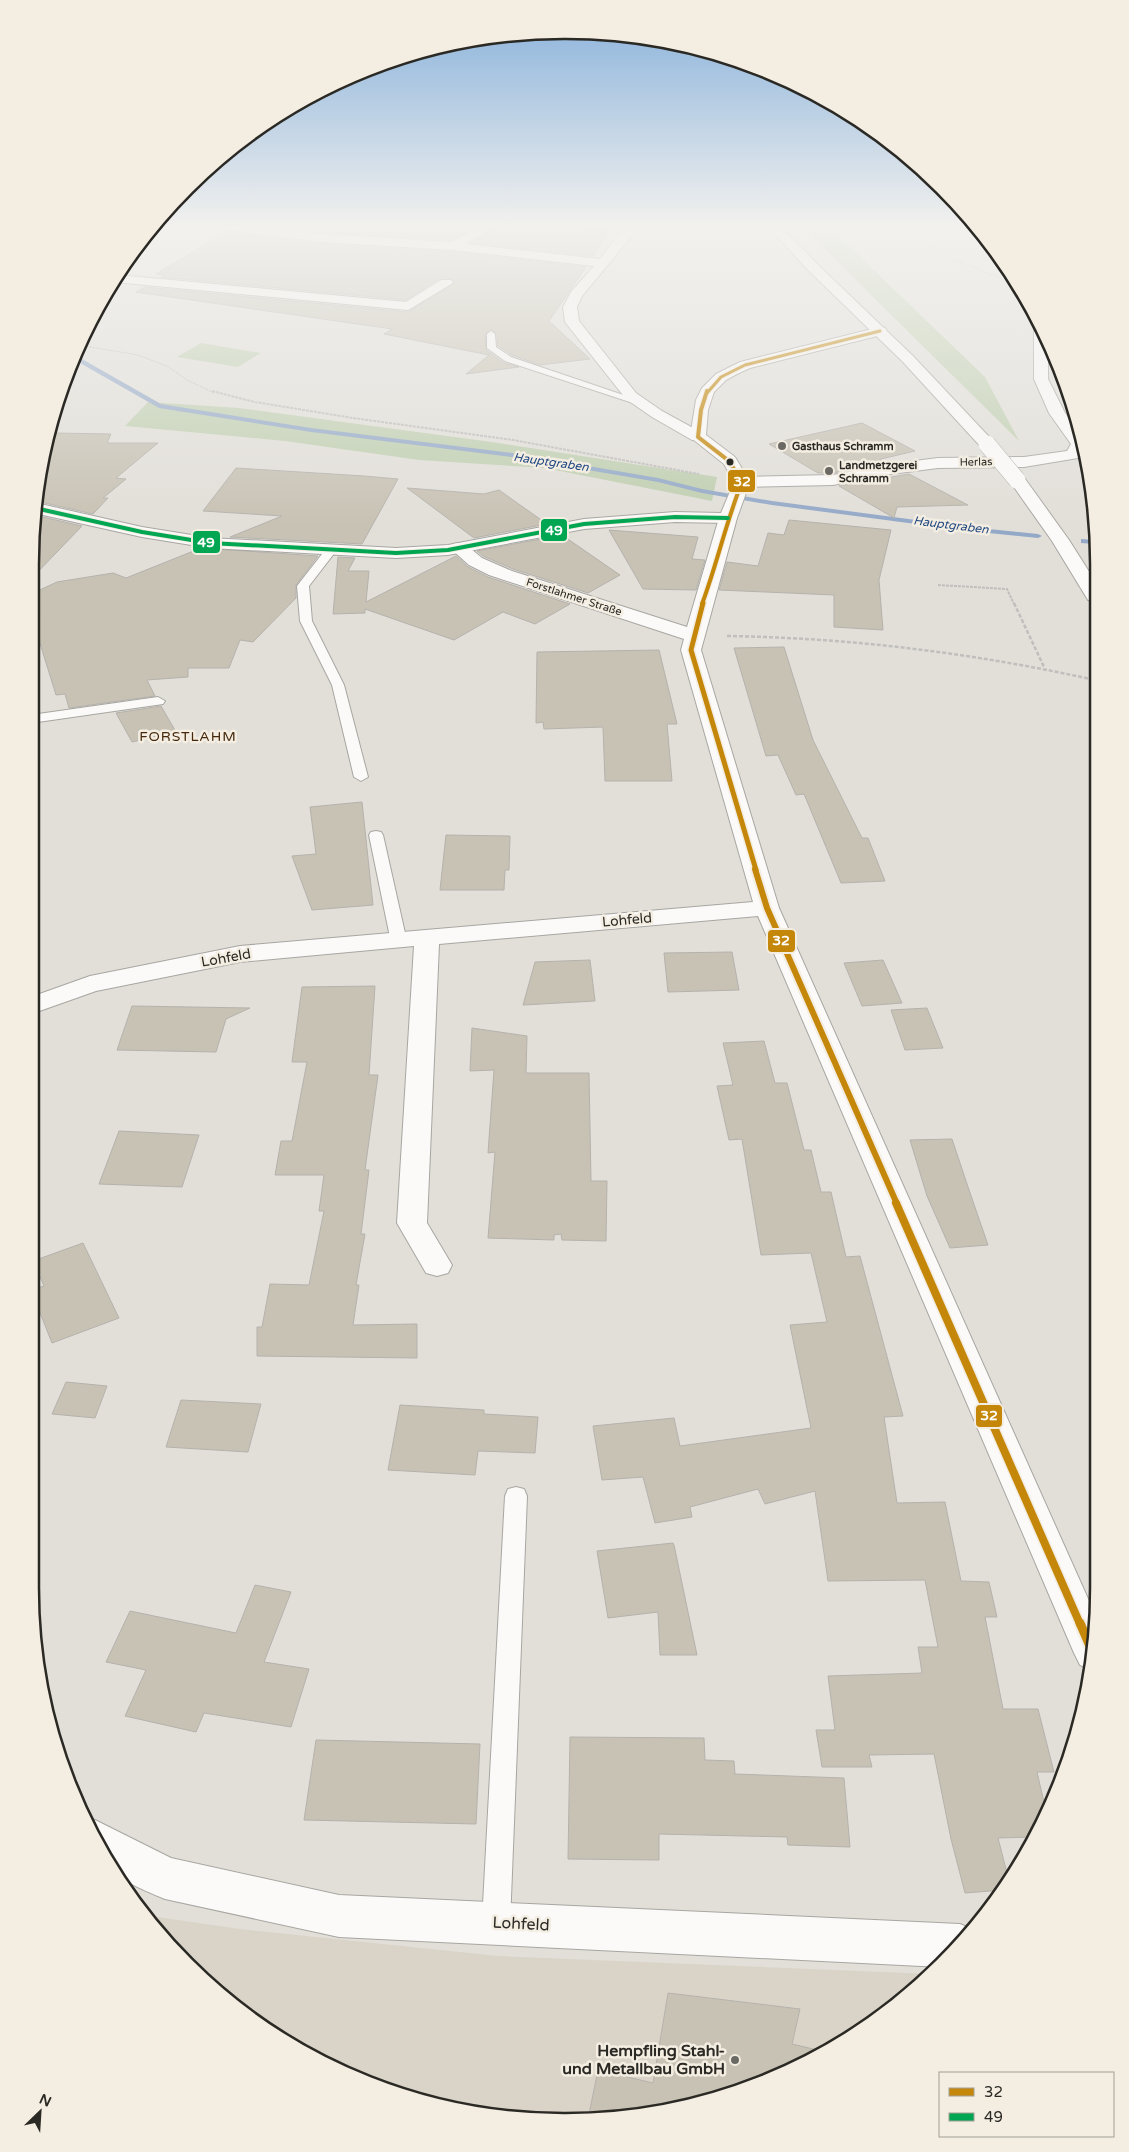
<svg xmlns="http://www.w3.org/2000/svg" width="1129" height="2152" viewBox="0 0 1129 2152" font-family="'Varela Round',sans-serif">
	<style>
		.built { fill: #dad4c8 }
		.green { fill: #c0cfb1 }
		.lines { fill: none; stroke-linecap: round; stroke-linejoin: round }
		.stream { fill: #94a9c8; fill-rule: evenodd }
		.building { fill: #c8c2b4; stroke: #b5b2ae }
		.lane-casing { stroke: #a8a6a1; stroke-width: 2 }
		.street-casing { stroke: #a8a6a1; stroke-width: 2 }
		.secondary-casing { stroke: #a8a6a1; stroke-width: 2 }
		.primary-casing { stroke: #a8a6a1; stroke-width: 2 }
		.path-far2 { stroke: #c0bfbd; stroke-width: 1; stroke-dasharray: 2.5 1; stroke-linecap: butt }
		.path-far1 { stroke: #c0bfbd; stroke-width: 2; stroke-dasharray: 3 1; stroke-linecap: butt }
		.path { stroke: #c0bfbd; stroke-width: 2.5; stroke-dasharray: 4 2; stroke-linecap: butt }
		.lane { fill: #fbfaf9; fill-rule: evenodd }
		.street { fill: #fbfaf9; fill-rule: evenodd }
		.secondary { fill: #fbfaf9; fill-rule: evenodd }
		.primary { fill: #fbfaf9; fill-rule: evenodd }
		.primary-bridge-casing { stroke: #a8a6a1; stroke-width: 18; stroke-linecap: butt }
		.primary-bridge { stroke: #fbfaf9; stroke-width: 17 }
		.bus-1-far5-casing { stroke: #f3ede2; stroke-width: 5 }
		.bus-1-far4-casing { stroke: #f3ede2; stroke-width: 6 }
		.bus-1-far3-casing { stroke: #f3ede2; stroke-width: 8 }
		.bus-1-far2-casing { stroke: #f3ede2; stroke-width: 10 }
		.bus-1-far1-casing { stroke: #f3ede2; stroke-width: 11 }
		.bus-1-casing { stroke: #f3ede2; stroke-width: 13 }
		.bus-2-casing { stroke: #f3ede2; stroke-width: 6 }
		.bus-1-far5 { stroke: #c48709; stroke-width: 3 }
		.bus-1-far4 { stroke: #c48709; stroke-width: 4 }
		.bus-1-far3 { stroke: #c48709; stroke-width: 5 }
		.bus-1-far2 { stroke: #c48709; stroke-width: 6 }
		.bus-1-far1 { stroke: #c48709; stroke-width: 8 }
		.bus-1 { stroke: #c48709; stroke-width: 9 }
		.bus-2 { stroke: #00a651; stroke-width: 4 }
		.poi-dot { fill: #6b6963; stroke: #f3ede2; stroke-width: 2 }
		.bus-dot { fill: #2b2924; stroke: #f3ede2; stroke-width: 2 }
		.labels { text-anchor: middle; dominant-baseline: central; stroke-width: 5; stroke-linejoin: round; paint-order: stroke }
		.far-poi-label { font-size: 11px; font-weight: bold; fill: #2b2924; stroke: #f3ede2; text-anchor: start }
		.far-street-label { font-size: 11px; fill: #2b2924; stroke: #f3ede2 }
		.far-water-label { font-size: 12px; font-style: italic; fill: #1e4781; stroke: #f3ede2 }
		.far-quarter-label { font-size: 14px; letter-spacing: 1px; fill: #45280b; stroke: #f3ede2 }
		.street-label { font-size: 14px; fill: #2b2924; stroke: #f3ede2 }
		.near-street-label { font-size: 16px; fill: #2b2924; stroke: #f3ede2 }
		.near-poi-label { font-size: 16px; font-weight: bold; fill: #2b2924; stroke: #f3ede2; text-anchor: end }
		.rim { fill: none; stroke: #2b2924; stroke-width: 2.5 }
		.line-badge { stroke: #f3ede2; stroke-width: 2 }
		.badge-label { font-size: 14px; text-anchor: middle; font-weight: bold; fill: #fff }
	</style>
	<rect width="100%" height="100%" fill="#e2dfd9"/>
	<!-- built -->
	<polygon class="built" points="143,1915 240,1929 498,1956 932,1974 862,2032 801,2067 703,2104 634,2117 529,2121 426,2104 360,2081 268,2032 212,1989"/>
	<!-- green -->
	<g class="green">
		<polygon points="799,224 826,224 985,377 1019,441"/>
		<polygon points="201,343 261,353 238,367 177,357"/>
		<polygon points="148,402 239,408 499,443 717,477 712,501 545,468 419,460 285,441 125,426"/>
	</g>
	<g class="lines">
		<!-- stream -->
		<g class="stream">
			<polygon points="75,355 161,404 311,428 512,453 658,478 702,489 772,501 969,527 1038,534 1042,536 1038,538 969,531 772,505 702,493 658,482 512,457 311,432 159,408 73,359"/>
			<polygon points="1081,539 1095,540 1095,544 1081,543"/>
		</g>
	</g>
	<!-- building -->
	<g class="building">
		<polygon points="309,224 480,224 451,240 321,232 309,231"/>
		<polygon points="501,224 538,224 588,227 610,231 593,256 472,243"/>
		<polygon points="226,232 308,243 453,252 586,267 549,321 590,359 540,365 512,355 498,346 497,334 491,329 485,334 486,350 504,363 519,367 466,374 489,355 384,334 392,329 136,292 145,287 408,312 455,283 451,278 440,278 406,300 161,277 165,275 156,274"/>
		<polygon points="862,423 915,451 881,459 888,463 833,473 818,473 769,444"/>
		<polygon points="56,433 111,434 107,443 158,443 116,478 126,479 103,498 108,498 93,514 36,501 44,454"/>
		<polygon points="236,468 364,476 398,479 362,544 230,537 282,516 203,511"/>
		<polygon points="909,474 968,505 897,507 894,518 839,486"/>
		<polygon points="407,488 484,494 499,490 547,524 474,538"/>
		<polygon points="34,515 82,526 31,579 31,530"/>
		<polygon points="789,520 891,530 879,580 883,630 834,627 834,595 719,590 727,562 758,566 768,533 784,535"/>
		<polygon points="609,530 698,537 692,559 705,560 696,590 643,589"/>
		<polygon points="562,535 620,575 588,593 513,569 483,556 477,551"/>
		<polygon points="201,548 318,556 296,585 296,598 253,642 240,640 229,668 188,668 188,677 147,680 155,696 69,708 65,694 56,695 39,640 31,644 31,594 57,582 113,573 126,578"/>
		<polygon points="456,556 468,567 488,577 570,604 535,624 503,612 454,640 365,609 365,613 333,614 338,557 355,558 348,571 369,571 366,602"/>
		<polygon points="784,647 813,740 862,838 868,838 885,881 841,883 804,794 796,795 778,755 766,756 734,648"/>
		<polygon points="659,650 677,724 667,724 672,781 605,781 603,727 544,729 543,722 536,723 537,652"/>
		<polygon points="161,706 176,732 132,742 116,713"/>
		<polygon points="362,802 373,905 312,910 292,856 316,854 310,807"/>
		<polygon points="446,835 510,836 509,870 505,870 504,890 440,890"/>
		<polygon points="732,952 739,990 668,992 664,953"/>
		<polygon points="590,960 595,1001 523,1005 535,962"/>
		<polygon points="883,960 902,1003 862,1006 844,963"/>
		<polygon points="375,986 369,1075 378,1075 365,1170 369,1170 361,1234 365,1234 356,1285 359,1285 353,1325 417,1324 417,1358 257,1356 257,1327 262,1327 270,1284 309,1285 324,1211 319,1211 324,1175 275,1175 281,1141 292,1141 307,1062 292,1062 302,987"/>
		<polygon points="132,1006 250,1008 226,1019 216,1052 117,1050"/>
		<polygon points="927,1008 943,1048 905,1050 891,1010"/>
		<polygon points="472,1028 527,1036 526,1073 589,1073 591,1181 607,1181 606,1241 562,1240 561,1234 554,1235 554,1240 488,1238 495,1152 488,1153 494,1070 470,1071"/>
		<polygon points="764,1041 775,1083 787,1083 804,1150 811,1150 821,1192 831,1192 846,1257 860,1256 903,1416 884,1417 897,1503 945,1502 961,1581 989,1582 997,1617 985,1617 1003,1709 1038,1709 1054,1772 1037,1772 1047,1815 1036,1837 998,1838 1009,1881 1003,1890 965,1893 951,1839 934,1754 869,1755 872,1767 822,1767 816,1730 835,1730 828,1676 922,1673 918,1647 938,1647 925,1580 828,1581 815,1491 765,1504 758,1489 690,1507 692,1517 655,1523 643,1477 602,1480 593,1426 674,1418 680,1446 811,1428 790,1325 827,1322 811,1253 761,1255 742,1139 729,1140 717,1086 733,1085 723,1043"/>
		<polygon points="119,1131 199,1135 182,1187 99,1184"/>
		<polygon points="952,1139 968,1187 988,1245 950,1248 927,1196 910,1140"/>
		<polygon points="83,1243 119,1318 52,1343 31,1290 44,1286 33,1261"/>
		<polygon points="66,1382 107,1386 95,1418 52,1414"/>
		<polygon points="181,1400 261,1404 248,1452 166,1447"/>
		<polygon points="400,1405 484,1410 484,1414 538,1417 535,1453 478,1451 475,1475 388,1470"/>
		<polygon points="673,1543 674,1545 697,1655 660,1655 658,1612 608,1618 597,1551"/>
		<polygon points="255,1585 291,1592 264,1662 309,1669 291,1727 204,1713 196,1732 125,1716 146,1670 106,1662 130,1611 236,1633"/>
		<polygon points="570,1737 704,1738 705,1760 734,1761 735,1774 844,1778 850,1847 788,1845 787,1837 659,1834 659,1860 568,1859"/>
		<polygon points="316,1740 480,1744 476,1824 304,1820"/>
		<polygon points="668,1993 800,2009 792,2044 826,2052 801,2067 703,2104 634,2117 588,2119 598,2070 653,2083"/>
	</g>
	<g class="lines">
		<!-- lane casing -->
		<g class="lane-casing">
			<g id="lane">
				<polygon points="491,331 495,334 496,347 511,357 647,403 642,406 639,405 505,361 487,348 487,334"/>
				<polygon points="330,548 336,551 309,586 312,621 344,685 368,777 361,781 354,777 332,685 300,621 297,586 326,549"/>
				<polygon points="158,697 165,701 163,704 31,723 31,715"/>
				<polygon points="376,831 381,832 383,835 407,942 405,945 393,945 391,942 369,835 371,832"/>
				<polygon points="516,1487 524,1489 527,1496 510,1923 506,1933 496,1937 486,1933 482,1923 505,1496 508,1489"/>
			</g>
		</g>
		<!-- street casing -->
		<g class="street-casing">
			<g id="street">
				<polygon points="205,224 238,224 321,234 451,242 484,224 499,224 466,244 600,259 627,224 639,224 631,237 582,296 577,307 579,321 636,393 662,411 704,434 706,437 704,440 692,440 652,417 626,399 565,322 563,307 571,292 594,266 453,250 321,242 211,228"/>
				<polygon points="118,275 406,302 441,280 451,280 453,283 408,310 114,282"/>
				<polygon points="1039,326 1048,342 1048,379 1065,413 1077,430 1083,453 1078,458 1024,467 938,468 891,474 833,485 742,487 736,486 734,482 736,478 742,477 833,475 891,464 938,458 1024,457 1067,451 1071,444 1049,413 1034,379 1034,330"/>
				<polygon points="728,513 734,514 737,518 701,650 779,908 1098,1621 1090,1669 1080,1665 1074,1653 758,916 439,944 427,1223 452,1265 448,1273 437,1276 426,1273 397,1223 414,946 240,962 96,991 31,1014 31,997 90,976 240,946 753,902 681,650 684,639 489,575 469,565 450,548 453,544 459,543 465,544 482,558 512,571 687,627 719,518 722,514"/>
				<path d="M 95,1820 L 171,1858 L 339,1895 L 960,1924 L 974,1930 L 941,1967 L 339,1937 L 165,1899 C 153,1894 121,1881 113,1872 C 101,1858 94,1839 87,1823 Z"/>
			</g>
		</g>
		<!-- secondary casing -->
		<g class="secondary-casing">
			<polygon id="secondary" points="880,327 885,328 887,331 885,334 750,368 737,374 726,380 714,392 708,410 706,435 735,457 750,482 737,518 734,522 728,523 675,522 584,529 448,555 396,558 210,548 142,537 34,513 36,503 142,527 210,538 396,548 448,545 584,519 675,512 721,513 734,482 724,464 690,437 696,400 702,388 716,374 740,362"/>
		</g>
		<!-- primary casing -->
		<g class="primary-casing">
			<g id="primary">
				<polygon points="766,224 778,224 816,263 913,356 993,441 995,444 993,447 981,447 903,362 807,269"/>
				<polygon points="1017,475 1023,476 1069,540 1095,581 1095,602 1088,600 1052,541 1009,480 1011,476"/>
			</g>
		</g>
		<!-- path-far2 -->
		<g class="path-far2">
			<polyline points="898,224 904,230 951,259 1014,283"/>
			<polyline points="79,345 138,355 169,367 187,380 214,393"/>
		</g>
		<!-- path-far1 -->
		<g class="path-far1">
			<polyline points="212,391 255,402 353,418 513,440 699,474"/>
			<polyline points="938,585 1007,589 1014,604"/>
		</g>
		<!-- path -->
		<g class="path">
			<polyline points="1014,603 1044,667"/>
			<path d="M 727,636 C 852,638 973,653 1095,680"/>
		</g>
		<!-- lane -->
		<use href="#lane" class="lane"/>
		<!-- street -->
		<use href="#street" class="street"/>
		<!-- secondary -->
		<use href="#secondary" class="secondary"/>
		<!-- primary -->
		<use href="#primary" class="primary"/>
		<!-- primary-bridge casing -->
		<g class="primary-bridge-casing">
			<polyline id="primary-bridge" points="987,444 1017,480"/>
		</g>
		<!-- primary-bridge -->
		<use href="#primary-bridge" class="primary-bridge"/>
		<!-- bus-1-far5 casing -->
		<g class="bus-1-far5-casing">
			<polyline id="bus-1-far5" points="707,393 721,377 745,365 880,331"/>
		</g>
		<!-- bus-1-far4 casing -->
		<g class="bus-1-far4-casing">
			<path id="bus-1-far4" d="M 702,604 C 717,564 726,522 742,482 L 729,461 L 698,437 L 701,410 L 707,391"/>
		</g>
		<!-- bus-1-far3 casing -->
		<g class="bus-1-far3-casing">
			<polyline id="bus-1-far3" points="703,603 691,650 756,870"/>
		</g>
		<!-- bus-1-far2 casing -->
		<g class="bus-1-far2-casing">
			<polyline id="bus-1-far2" points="755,869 767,908 897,1204"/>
		</g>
		<!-- bus-1-far1 casing -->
		<g class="bus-1-far1-casing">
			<polyline id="bus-1-far1" points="896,1203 1080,1624"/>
		</g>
		<!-- bus-1 casing -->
		<g class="bus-1-casing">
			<polyline id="bus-1" points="1080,1623 1093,1653"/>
		</g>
		<!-- bus-2 casing -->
		<g class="bus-2-casing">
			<polyline id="bus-2" points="35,508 142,532 210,543 396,553 448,550 584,524 675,517 728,518"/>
		</g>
		<!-- bus-1-far5 -->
		<use href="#bus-1-far5" class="bus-1-far5"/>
		<!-- bus-1-far4 -->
		<use href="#bus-1-far4" class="bus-1-far4"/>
		<!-- bus-1-far3 -->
		<use href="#bus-1-far3" class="bus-1-far3"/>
		<!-- bus-1-far2 -->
		<use href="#bus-1-far2" class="bus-1-far2"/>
		<!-- bus-1-far1 -->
		<use href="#bus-1-far1" class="bus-1-far1"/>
		<!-- bus-1 -->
		<use href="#bus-1" class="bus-1"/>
		<!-- bus-2 -->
		<use href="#bus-2" class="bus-2"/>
	</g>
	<!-- sky -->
	<linearGradient id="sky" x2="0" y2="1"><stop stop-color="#86b0db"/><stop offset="0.43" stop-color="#f2f1ee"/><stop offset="1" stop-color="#f2f1ee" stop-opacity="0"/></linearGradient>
	<rect width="1129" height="525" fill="url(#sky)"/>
	<!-- markers -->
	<g class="poi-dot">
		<circle cx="782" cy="446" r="5"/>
		<circle cx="829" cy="471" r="5"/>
		<circle cx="735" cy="2060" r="5"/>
	</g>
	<circle class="bus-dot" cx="730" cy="462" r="4.5"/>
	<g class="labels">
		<!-- far-poi labels -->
		<g class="far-poi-label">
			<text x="792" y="446">Gasthaus Schramm</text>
			<text x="839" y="465">Landmetzgerei<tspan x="839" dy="13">Schramm</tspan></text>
		</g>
		<!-- far-street labels -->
		<g class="far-street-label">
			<text transform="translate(976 462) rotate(-1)">Herlas</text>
			<text transform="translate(574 597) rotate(18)">Forstlahmer Straße</text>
		</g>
		<!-- far-water labels -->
		<g class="far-water-label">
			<text transform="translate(551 462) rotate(8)">Hauptgraben</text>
			<text transform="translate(951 525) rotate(7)">Hauptgraben</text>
		</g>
		<!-- far-quarter labels -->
		<g class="far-quarter-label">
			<text x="188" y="736">FORSTLAHM</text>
		</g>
		<!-- street labels -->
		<g class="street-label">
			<text transform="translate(627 920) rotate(-5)">Lohfeld</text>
			<text transform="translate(226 958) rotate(-10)">Lohfeld</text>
		</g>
		<!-- near-street labels -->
		<g class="near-street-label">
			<text transform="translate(521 1924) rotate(3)">Lohfeld</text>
		</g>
		<!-- near-poi labels -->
		<g class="near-poi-label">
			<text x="725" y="2051">Hempfling Stahl-<tspan x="725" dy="18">und Metallbau GmbH</tspan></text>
		</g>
	</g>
	<!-- crop -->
	<path d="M0 0H1129V2152H0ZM564 39H565A525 525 0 0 1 1090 564V1588A525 525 0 0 1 565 2113H564A525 525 0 0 1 39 1588V564A525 525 0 0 1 564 39Z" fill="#f3ede2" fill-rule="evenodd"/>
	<path class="rim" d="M564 39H565A525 525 0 0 1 1090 564V1588A525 525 0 0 1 565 2113H564A525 525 0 0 1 39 1588V564A525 525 0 0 1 564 39Z"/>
	<g class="line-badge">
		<rect x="727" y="469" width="29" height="24" rx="5" fill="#c48709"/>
		<rect x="540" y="518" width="28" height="24" rx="5" fill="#00a651"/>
		<rect x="192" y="530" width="29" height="24" rx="5" fill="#00a651"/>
		<rect x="767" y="929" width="29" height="24" rx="5" fill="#c48709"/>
		<rect x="975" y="1404" width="28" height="24" rx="5" fill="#c48709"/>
	</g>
	<g class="badge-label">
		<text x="742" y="486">32</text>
		<text x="554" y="535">49</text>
		<text x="206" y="547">49</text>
		<text x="781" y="945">32</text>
		<text x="989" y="1420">32</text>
	</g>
	<!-- legend -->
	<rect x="939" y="2072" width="175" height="65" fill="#f3ede2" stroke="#a39f96"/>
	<rect x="949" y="2088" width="25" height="8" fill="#c48709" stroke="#a39f96"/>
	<text x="984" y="2097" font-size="15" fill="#2b2924">32</text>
	<rect x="949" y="2113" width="25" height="8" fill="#00a651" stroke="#a39f96"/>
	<text x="984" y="2122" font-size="15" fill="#2b2924">49</text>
	<!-- north arrow -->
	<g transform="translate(40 2112) rotate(25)" stroke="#f3ede2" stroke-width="4" paint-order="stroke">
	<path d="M0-4L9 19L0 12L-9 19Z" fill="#2b2924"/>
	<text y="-8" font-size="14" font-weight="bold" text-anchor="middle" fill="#2b2924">N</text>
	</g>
</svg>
